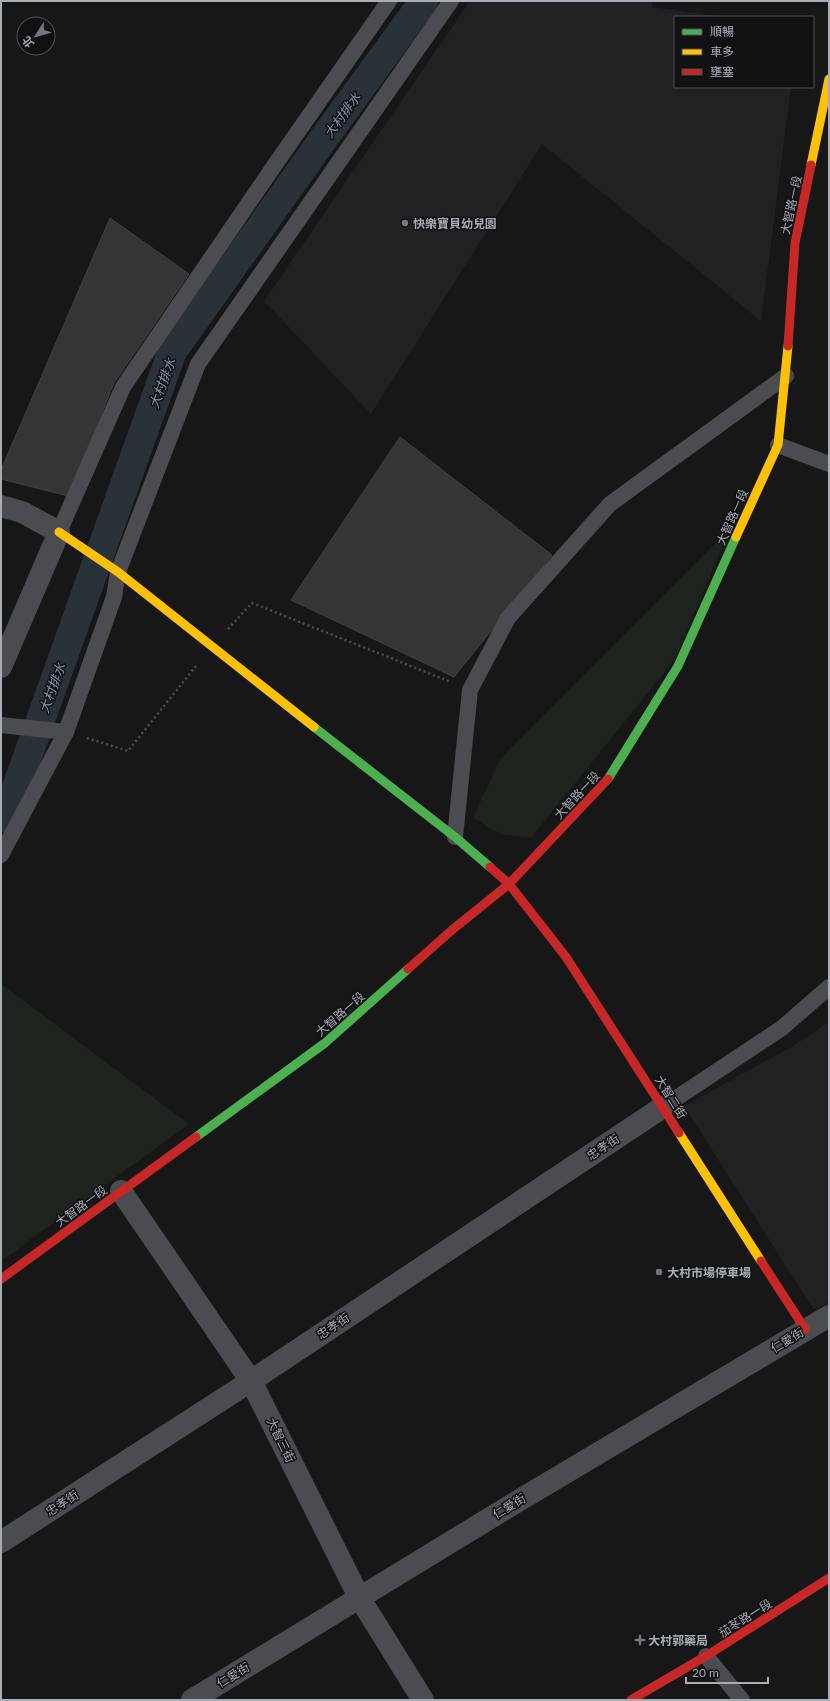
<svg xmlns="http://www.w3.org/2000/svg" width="830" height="1701" viewBox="0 0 830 1701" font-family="Lato,'Noto Sans TC',sans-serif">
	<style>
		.built { fill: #212123 }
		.green { fill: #1d241e }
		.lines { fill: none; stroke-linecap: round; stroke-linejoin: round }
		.canal { stroke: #2a3239; stroke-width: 29 }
		.building { fill: #353536; stroke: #3f4043 }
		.path { stroke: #4d4e52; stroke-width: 2.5; stroke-dasharray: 2 3; stroke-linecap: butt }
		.lane { stroke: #4b4c50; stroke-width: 16 }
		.street { stroke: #4b4c50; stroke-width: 22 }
		.fast { stroke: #4caf50; stroke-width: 9 }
		.slow { stroke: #ffc107; stroke-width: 9 }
		.jam { stroke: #c62828; stroke-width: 9 }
		.poi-dot { fill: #757880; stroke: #111113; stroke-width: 1.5 }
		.labels { text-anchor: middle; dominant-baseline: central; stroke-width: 3; stroke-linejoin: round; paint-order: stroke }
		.street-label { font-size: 12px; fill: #a8adb8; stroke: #111113 }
		.poi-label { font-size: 12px; font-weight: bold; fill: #a8adb8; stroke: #111113; text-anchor: start }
		.water-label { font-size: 13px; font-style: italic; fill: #7f9bb3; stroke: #111113 }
	</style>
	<rect width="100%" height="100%" fill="#171717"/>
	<!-- built -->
	<g class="built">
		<polygon points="470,1 652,1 652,7 724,17 675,17 675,87 791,87 761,321 542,144 371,414 264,301"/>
		<polygon points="829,1022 829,1302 814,1310 684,1106 793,1046"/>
	</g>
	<!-- green -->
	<g class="green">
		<polygon points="730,529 675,659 531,838 503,835 473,818 500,759"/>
		<polygon points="1,984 189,1124 1,1261"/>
	</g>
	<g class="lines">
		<!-- canal -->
		<polyline class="canal" points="1,818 12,800 172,352 324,138 424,1"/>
	</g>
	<!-- building -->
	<g class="building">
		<polygon points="110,218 189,274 114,383 68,496 1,479 1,470"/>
		<polygon points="400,437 552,555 454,677 291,600"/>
	</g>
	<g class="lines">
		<!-- path -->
		<g class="path">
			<polyline points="228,629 252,603 451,682"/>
			<polyline points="87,738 128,751 196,666"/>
		</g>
		<!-- lane -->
		<g class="lane">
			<polyline points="778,445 829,464"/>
			<polyline points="59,532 123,387 272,169 389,1"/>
			<polyline points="1,725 66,732"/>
			<polyline points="455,837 470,690 508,618 610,504 786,376"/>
			<polyline points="1,855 66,732 114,597 118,572 198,364 451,1"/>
			<polyline points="663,1107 782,1028 829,987"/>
			<polyline points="706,1656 742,1700"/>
		</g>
		<!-- street -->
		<g class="street">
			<polyline points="1,506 22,512 59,532 1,667"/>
			<polyline points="121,1191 251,1381 359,1597 423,1700"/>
			<polyline points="1,1542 251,1381 663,1107"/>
			<polyline points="192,1700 518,1501 829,1316"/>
		</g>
		<!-- fast -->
		<g class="fast">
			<polyline points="314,727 455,837 490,867"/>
			<polyline points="608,779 678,666 736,537"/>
			<polyline points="196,1137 325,1043 408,969"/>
		</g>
		<!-- slow -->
		<g class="slow">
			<polyline points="811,165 829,79"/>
			<polyline points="59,532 118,572 314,727"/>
			<polyline points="736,537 778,445 788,346"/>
			<polyline points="679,1133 761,1261"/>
		</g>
		<!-- jam -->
		<g class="jam">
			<polyline points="788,346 795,243 811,165"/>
			<polyline points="490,867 509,884 566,957 679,1133"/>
			<polyline points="408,969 452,930 509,884 608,779"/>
			<polyline points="761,1261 805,1329"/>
			<polyline points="1,1279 196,1137"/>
			<polyline points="631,1700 706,1656 829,1578"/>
		</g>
	</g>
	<!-- markers -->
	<g class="poi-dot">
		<circle cx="405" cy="223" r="4"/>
		<circle cx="659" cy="1272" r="4"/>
		<path d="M638 1634h4v4h4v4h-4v4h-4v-4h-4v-4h4z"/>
	</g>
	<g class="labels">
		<!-- street labels -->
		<g class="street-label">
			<text transform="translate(791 205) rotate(-78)">大智路一段</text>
			<text transform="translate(732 517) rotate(-66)">大智路一段</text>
			<text transform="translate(577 795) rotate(-47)">大智路一段</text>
			<text transform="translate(340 1014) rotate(-41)">大智路一段</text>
			<text transform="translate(671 1097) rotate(58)">大智二街</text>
			<text transform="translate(603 1147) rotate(-34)">忠孝街</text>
			<text transform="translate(81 1206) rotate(-36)">大智路一段</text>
			<text transform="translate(333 1326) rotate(-34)">忠孝街</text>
			<text transform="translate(787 1340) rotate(-31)">仁愛街</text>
			<text transform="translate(281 1440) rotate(64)">大智三街</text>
			<text transform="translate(62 1503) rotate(-33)">忠孝街</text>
			<text transform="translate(509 1506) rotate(-31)">仁愛街</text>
			<text transform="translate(745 1618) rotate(-32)">茄苳路一段</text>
			<text transform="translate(233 1675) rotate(-32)">仁愛街</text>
		</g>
		<!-- poi labels -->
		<g class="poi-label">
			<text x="413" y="223">快樂寶貝幼兒園</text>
			<text x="667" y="1272">大村市場停車場</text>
			<text x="648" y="1640">大村郭藥局</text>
		</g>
		<!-- water labels -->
		<g class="water-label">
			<text transform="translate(342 115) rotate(-54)">大村排水</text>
			<text transform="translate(162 383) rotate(-70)">大村排水</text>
			<text transform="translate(52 688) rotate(-70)">大村排水</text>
		</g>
	</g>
	<!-- border -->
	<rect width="830" height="1701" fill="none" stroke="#a8adb8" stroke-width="4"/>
	<!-- legend -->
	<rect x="674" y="16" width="140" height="72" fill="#111113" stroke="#4d4f55"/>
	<rect x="682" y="29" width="20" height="6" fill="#4caf50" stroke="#4d4f55"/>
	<text x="710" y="36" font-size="12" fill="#a8adb8">順暢</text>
	<rect x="682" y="49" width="20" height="6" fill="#ffc107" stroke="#4d4f55"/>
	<text x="710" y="56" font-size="12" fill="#a8adb8">車多</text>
	<rect x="682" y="69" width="20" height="6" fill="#c62828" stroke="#4d4f55"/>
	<text x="710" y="76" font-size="12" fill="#a8adb8">壅塞</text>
	<!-- north arrow -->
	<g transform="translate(36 36) rotate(233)"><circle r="19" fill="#111113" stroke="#4d4f55"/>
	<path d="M0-3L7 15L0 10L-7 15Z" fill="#757880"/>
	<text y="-6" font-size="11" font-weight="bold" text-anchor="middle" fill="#a8adb8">北</text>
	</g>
	<!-- scale -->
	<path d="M686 1677v6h82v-6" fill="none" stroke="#a8adb8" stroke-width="2"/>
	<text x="692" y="1677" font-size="12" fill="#a8adb8" stroke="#111113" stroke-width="3" paint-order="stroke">20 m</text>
</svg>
